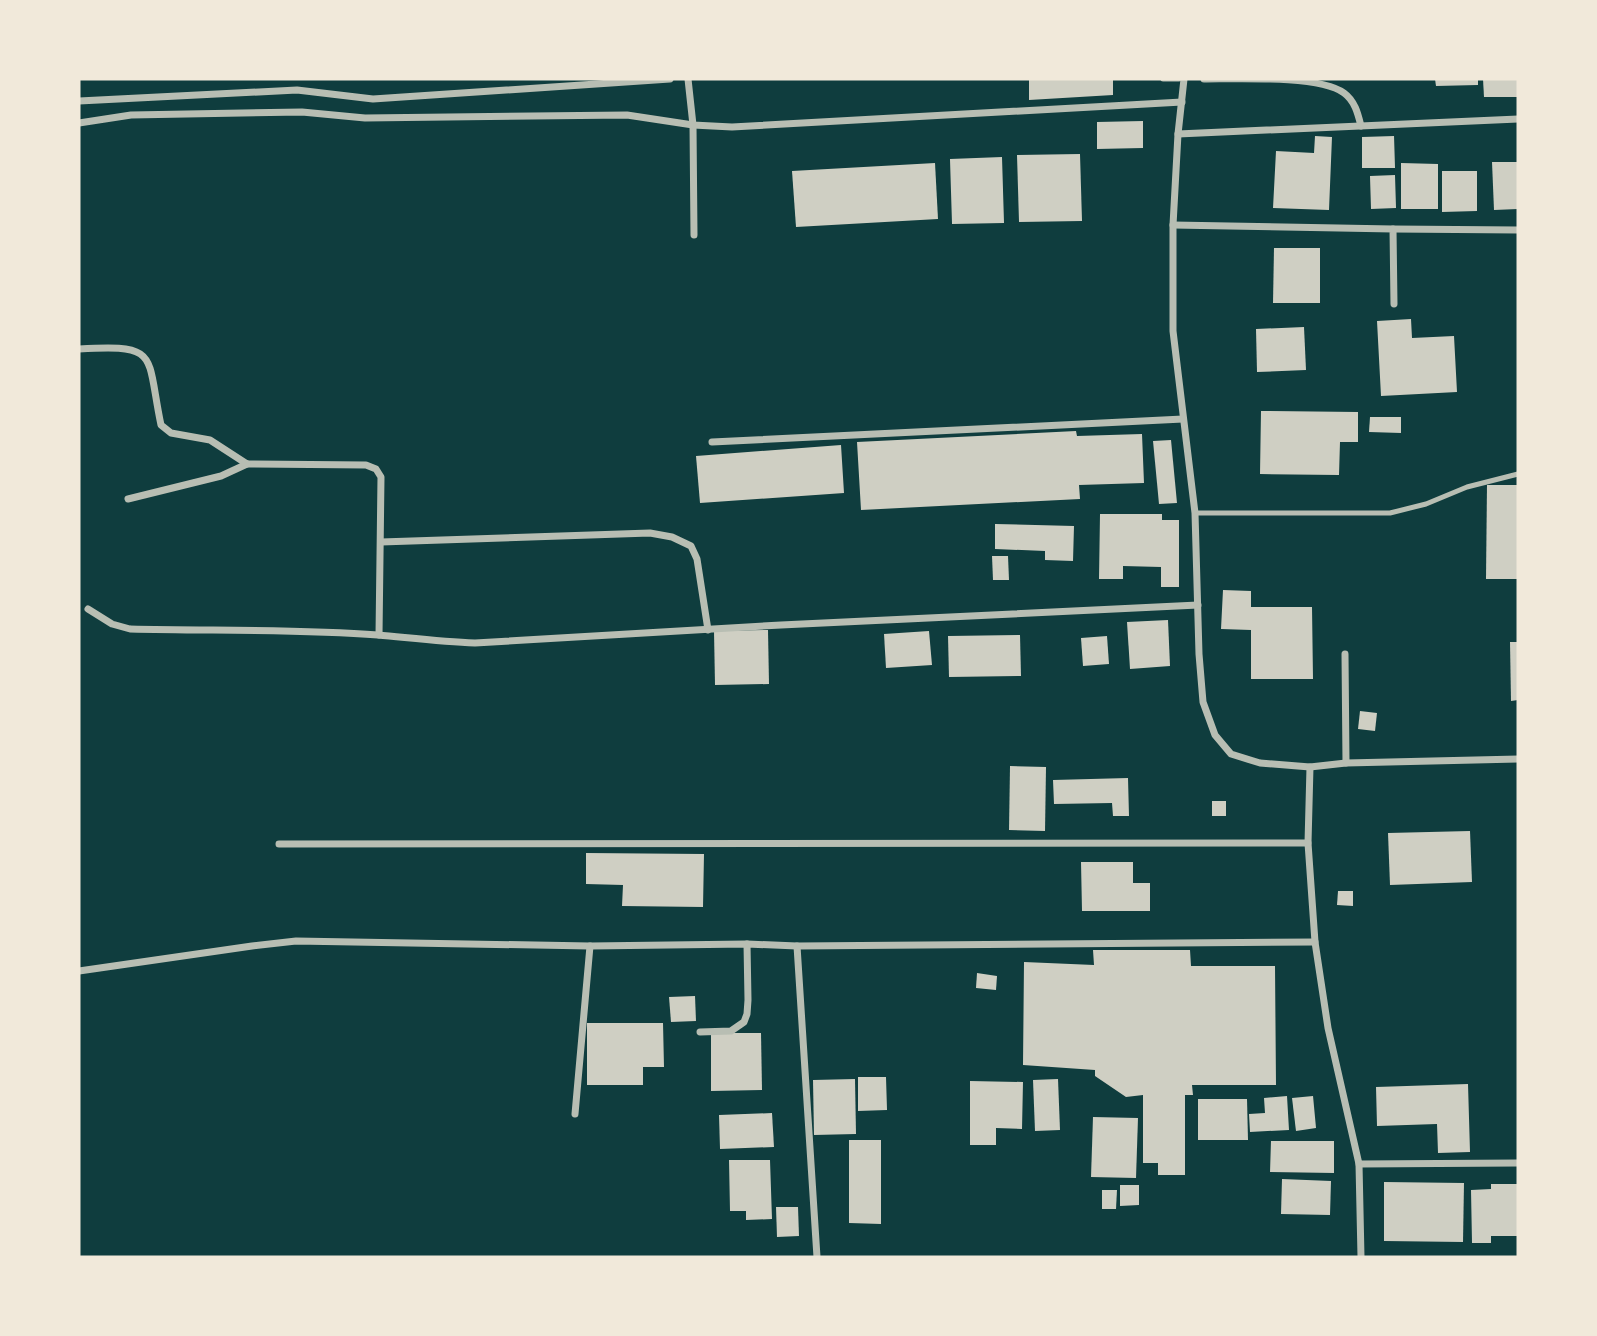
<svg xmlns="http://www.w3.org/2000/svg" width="1597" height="1336" viewBox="0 0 1597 1336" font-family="'Public Sans',sans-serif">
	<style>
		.building { fill: #cfcfc3 }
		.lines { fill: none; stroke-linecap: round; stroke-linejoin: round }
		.service { stroke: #b8beb3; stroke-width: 5 }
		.minor { stroke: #b8beb3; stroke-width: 7 }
	</style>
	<rect width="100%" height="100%" fill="#0f3d3e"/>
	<!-- building -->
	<g class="building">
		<polygon points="1029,79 1113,79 1113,95 1029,100"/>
		<polygon points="1435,79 1478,79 1478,85 1436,86"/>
		<polygon points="1483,79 1518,79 1518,97 1484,97"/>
		<polygon points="1143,121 1143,148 1097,149 1097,122"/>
		<polygon points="1315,136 1332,137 1329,210 1273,208 1276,151 1314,153"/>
		<polygon points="1394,136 1395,168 1362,168 1362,137"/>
		<polygon points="1080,154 1082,221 1019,222 1017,155"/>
		<polygon points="1002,157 1004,223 952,224 950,159"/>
		<polygon points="1492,162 1518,162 1518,209 1494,210"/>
		<polygon points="935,163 938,219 796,227 792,171"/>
		<polygon points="1401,163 1438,164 1438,209 1401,209"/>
		<polygon points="1442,171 1477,171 1477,211 1442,212"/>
		<polygon points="1395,175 1396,208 1371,209 1370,176"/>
		<polygon points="1274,248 1320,248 1320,303 1273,303"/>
		<polygon points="1411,319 1412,338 1454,336 1457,392 1381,396 1377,321"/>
		<polygon points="1304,327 1306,370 1257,372 1256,329"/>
		<polygon points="1261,411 1358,412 1358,442 1340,442 1339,475 1260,474"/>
		<polygon points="1370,417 1401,417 1401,433 1369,432"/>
		<polygon points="1076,431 1077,436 1142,434 1144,483 1079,485 1080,499 861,510 857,442"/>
		<polygon points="1171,440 1177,503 1159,504 1153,441"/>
		<polygon points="841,445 844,493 700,503 696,456"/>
		<polygon points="1487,485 1518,485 1518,579 1486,579"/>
		<polygon points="1100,514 1162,514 1162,520 1179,520 1179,587 1161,587 1161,567 1123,566 1123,579 1099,579"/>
		<polygon points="995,524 1074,526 1073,561 1045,560 1045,551 995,549"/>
		<polygon points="992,556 1008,556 1009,580 993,580"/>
		<polygon points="1223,590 1251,591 1251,607 1312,607 1313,679 1251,679 1251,630 1221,629"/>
		<polygon points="1168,620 1170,666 1130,669 1127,622"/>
		<polygon points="768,630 769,684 715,685 714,631"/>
		<polygon points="929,631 932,665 886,668 884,634"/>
		<polygon points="1020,635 1021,676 949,677 948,636"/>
		<polygon points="1107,636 1109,664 1083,666 1081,638"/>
		<polygon points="1510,642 1518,642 1518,700 1511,701"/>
		<polygon points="1360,711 1377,713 1375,731 1358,729"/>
		<polygon points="1010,766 1046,767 1045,831 1009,830"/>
		<polygon points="1128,778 1129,816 1113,816 1112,803 1054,804 1053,780"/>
		<rect x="1212" y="801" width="14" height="15"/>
		<polygon points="1470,831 1472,882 1390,885 1388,833"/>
		<polygon points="586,853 704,854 703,907 622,906 623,885 586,884"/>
		<polygon points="1081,862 1133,862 1133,883 1150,883 1150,911 1082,911"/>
		<polygon points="1338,891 1353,891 1353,906 1337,905"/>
		<polygon points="1093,950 1190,950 1191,966 1275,966 1276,1085 1192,1085 1193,1095 1185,1095 1185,1175 1158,1175 1158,1163 1143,1163 1143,1095 1126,1097 1095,1076 1095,1070 1023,1065 1024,962 1094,965"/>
		<polygon points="977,973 997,976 996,990 976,988"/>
		<polygon points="695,996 696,1021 671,1022 669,997"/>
		<polygon points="587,1023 663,1023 664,1067 643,1067 643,1085 587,1085"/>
		<polygon points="711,1033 761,1033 762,1090 711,1091"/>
		<polygon points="858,1077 886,1077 887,1110 858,1111"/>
		<polygon points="855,1079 856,1134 814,1135 813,1080"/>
		<polygon points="1058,1079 1060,1130 1035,1131 1033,1080"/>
		<polygon points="970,1081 1023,1082 1022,1129 996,1128 996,1145 970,1145"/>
		<polygon points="1468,1084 1470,1152 1438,1153 1437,1124 1377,1126 1376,1087"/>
		<polygon points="1287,1096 1289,1130 1250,1132 1249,1114 1265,1113 1264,1098"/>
		<polygon points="1313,1096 1316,1128 1296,1131 1292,1098"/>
		<polygon points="1198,1099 1247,1099 1248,1140 1198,1140"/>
		<polygon points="772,1113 774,1147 720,1149 719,1115"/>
		<polygon points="1093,1117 1138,1118 1136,1178 1091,1177"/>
		<polygon points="849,1140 881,1140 881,1224 849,1223"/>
		<polygon points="1271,1141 1334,1141 1334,1173 1270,1172"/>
		<polygon points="729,1160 770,1160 772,1219 746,1220 746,1211 730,1211"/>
		<polygon points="1282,1179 1331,1181 1330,1215 1281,1214"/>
		<polygon points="1384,1182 1464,1183 1463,1242 1384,1241"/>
		<polygon points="1491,1184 1518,1184 1518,1236 1491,1236 1491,1243 1472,1243 1471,1190 1491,1189"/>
		<polygon points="1120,1185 1139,1185 1139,1205 1120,1206"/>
		<polygon points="1102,1190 1117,1190 1116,1209 1102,1209"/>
		<polygon points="776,1207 798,1207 799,1236 777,1237"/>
	</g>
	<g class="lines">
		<!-- service -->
		<g class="service">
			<polyline points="1163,79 1179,79"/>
			<polyline points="1195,513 1390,513 1426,504 1467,487 1518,474"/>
		</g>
		<!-- minor -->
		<g class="minor">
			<polyline points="688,79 693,125 694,235"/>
			<polyline points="1184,79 1178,134 1173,225 1173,331 1195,513 1199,654 1203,702 1215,735 1231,754 1260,763 1310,767 1346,763 1518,759"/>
			<path d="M 1204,79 C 1236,79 1320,75 1344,93 C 1355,101 1358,114 1361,126"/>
			<polyline points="79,101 297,90 373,99 670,79"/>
			<polyline points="79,123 131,115 302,112 365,118 627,115 693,125 732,127 1182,102"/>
			<polyline points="1178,134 1518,119"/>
			<polyline points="1173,225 1393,229 1394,304"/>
			<polyline points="1393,229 1518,230"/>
			<path d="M 79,349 C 161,344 146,354 161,425 L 171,433 L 210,440 L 247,464 L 366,465 L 376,469 L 381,477 L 379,635"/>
			<polyline points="712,442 1183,419"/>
			<polyline points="128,499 221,476 247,464"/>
			<polyline points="381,542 650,533 672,537 691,546 697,559 708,630"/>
			<path d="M 88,609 L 112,624 L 130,629 C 213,631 296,629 378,635 C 411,638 442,642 475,643 L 781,625 L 1198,605"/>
			<polyline points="1345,654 1346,763"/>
			<polyline points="1310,767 1308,843 1315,942 1328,1028 1359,1164 1361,1257"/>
			<polyline points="279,844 1308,843"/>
			<polyline points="797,946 817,1257"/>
			<polyline points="79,971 252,946 296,941 590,946 747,944 797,946 1315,942"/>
			<polyline points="700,1032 731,1031 744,1022 747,1014 748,1000 747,944"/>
			<polyline points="575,1114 590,946"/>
			<polyline points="1359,1164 1518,1163"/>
		</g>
	</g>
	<!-- border -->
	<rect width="1597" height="1336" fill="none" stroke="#f1e9da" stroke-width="161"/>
</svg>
